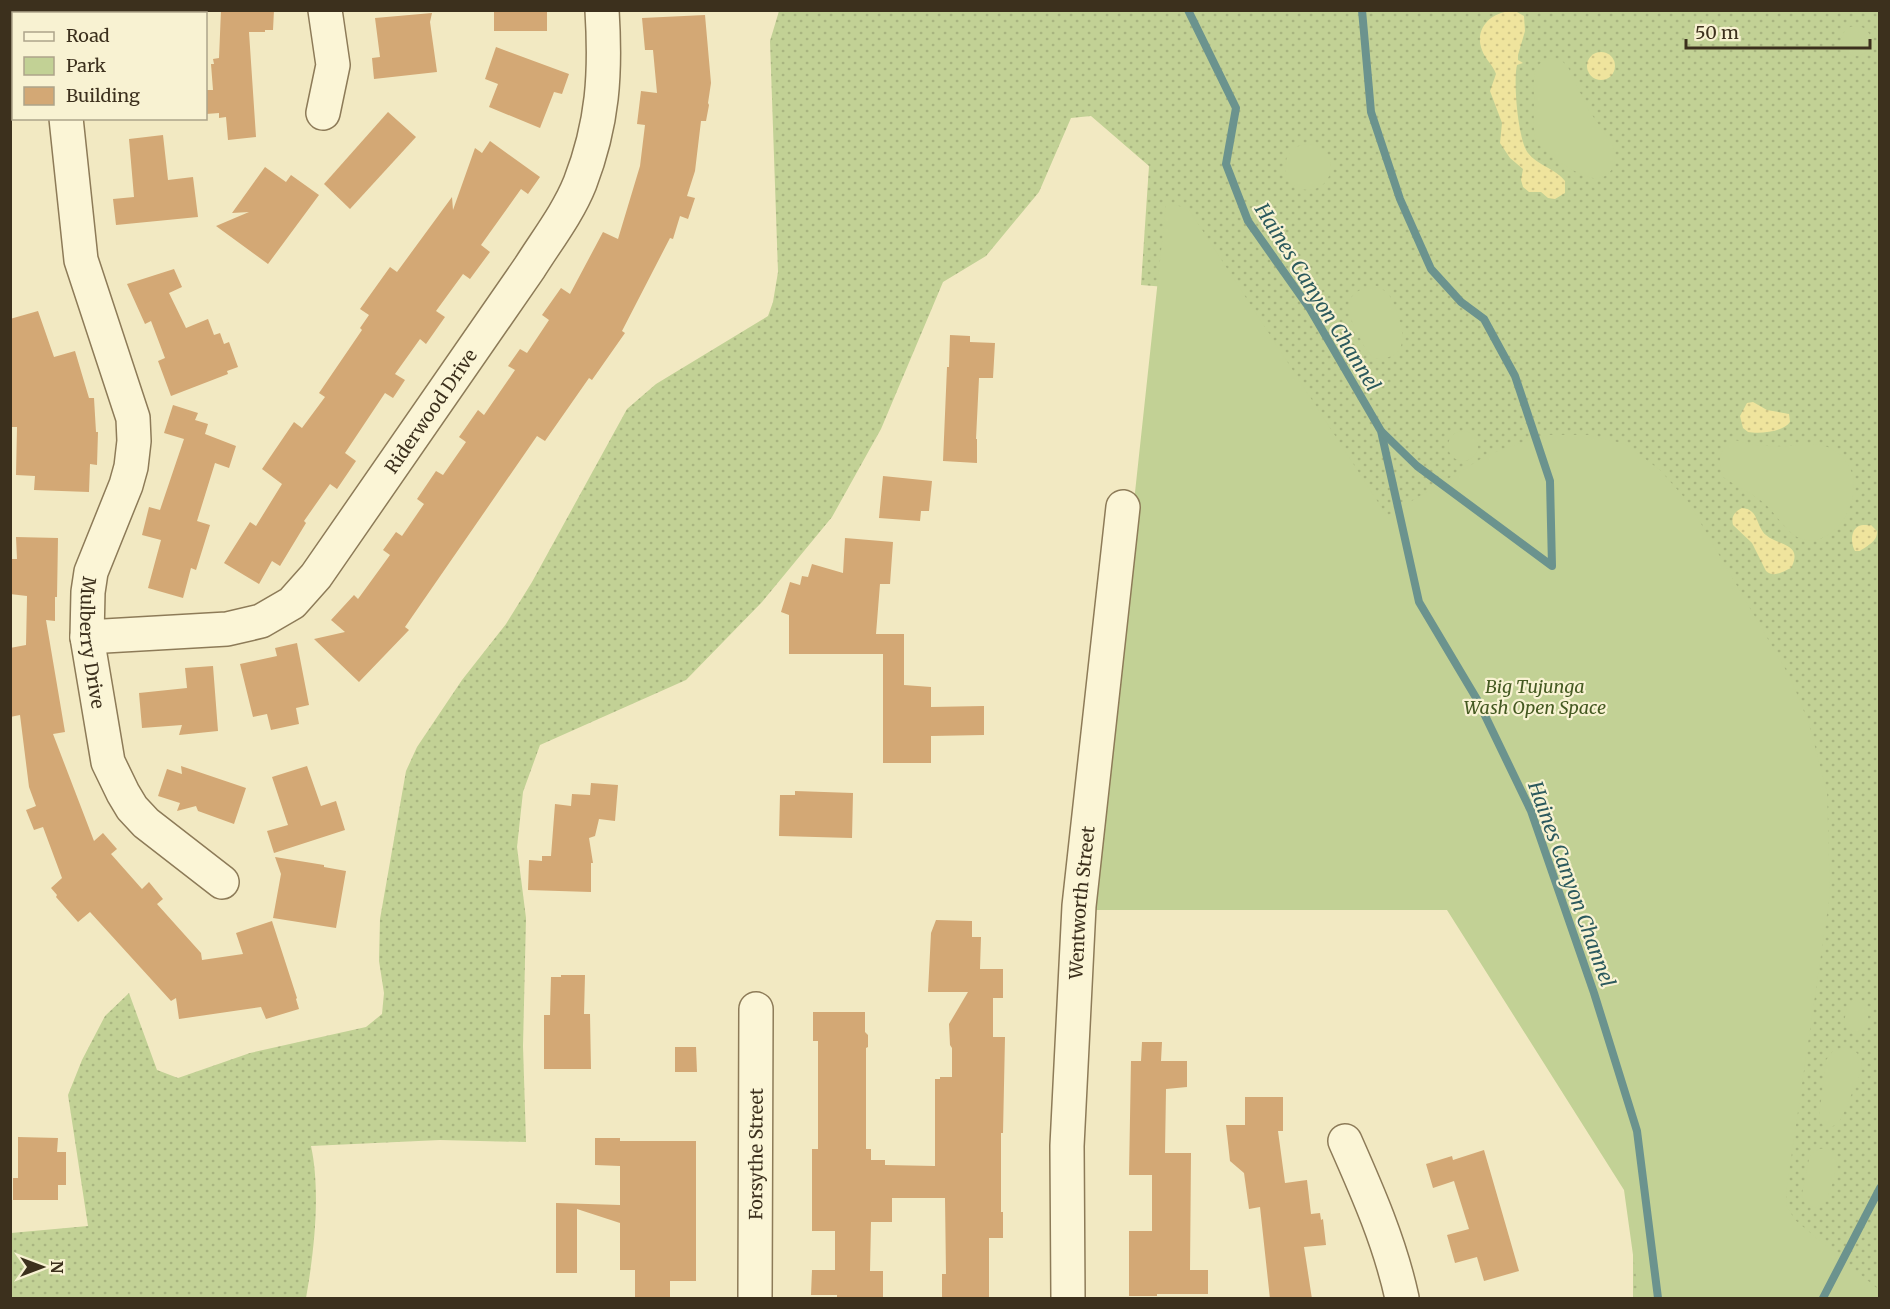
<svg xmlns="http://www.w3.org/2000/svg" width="1890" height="1309" viewBox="0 0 1890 1309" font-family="Merriweather,serif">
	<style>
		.grass { fill: url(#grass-dots) }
		.sand { fill: url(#sand-dots) }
		.park { fill: #c2d195 }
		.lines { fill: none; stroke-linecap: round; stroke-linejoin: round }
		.stream { stroke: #6b938e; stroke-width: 8 }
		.building { fill: #d3a875 }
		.minor-casing { stroke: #8d7b58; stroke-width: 36 }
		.minor { stroke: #fbf5d6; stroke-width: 33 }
		.labels { text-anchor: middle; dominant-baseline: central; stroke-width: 4.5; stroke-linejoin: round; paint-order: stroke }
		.street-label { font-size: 18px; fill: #3c301d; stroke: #f8f2d2 }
		.park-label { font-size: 18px; font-style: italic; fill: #455a22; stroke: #f8f2d2 }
		.water-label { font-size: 20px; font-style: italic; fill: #2b595d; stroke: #f8f2d2 }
	</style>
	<defs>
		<pattern id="grass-dots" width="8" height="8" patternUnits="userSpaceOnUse" patternTransform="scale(1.5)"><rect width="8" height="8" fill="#c2d195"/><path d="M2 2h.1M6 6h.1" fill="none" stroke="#a8b480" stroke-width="1.8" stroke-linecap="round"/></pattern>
		<pattern id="sand-dots" width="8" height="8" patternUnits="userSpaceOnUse" patternTransform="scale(1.5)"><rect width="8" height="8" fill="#efe49d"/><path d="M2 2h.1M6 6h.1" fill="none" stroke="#cec487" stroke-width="1.8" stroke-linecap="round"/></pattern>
	</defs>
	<rect width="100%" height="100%" fill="#f2e9c2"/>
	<!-- grass -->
	<path class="grass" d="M 779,11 L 1879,11 L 1879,1298 L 1633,1298 L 1633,1182 L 1178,288 L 1141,285 L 1149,166 L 1091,116 L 1071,118 L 1039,192 L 986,256 L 943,282 L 881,429 L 832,517 L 762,602 L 686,680 L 540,745 L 523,792 L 517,847 L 526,918 L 523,1046 L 526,1142 L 440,1140 L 311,1146 C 321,1192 314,1253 306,1298 L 11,1298 L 11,1233 L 88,1226 L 68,1095 L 82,1060 L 105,1016 L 129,993 L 157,1070 L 178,1078 L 250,1053 L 366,1027 L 382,1014 L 384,993 L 379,961 L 380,919 L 406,771 L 417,747 L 462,680 L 506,624 L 532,582 L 627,409 L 656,384 L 768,316 L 773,302 L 778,272 L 770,41 Z"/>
	<!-- sand -->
	<g class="sand">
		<path d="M 1515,11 L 1524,16 L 1525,31 L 1518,55 L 1518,60 L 1523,63 L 1517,65 C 1513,81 1518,140 1528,153 C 1537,165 1556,169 1565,181 L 1565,193 L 1555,199 L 1548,198 L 1541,192 L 1529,192 L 1523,187 L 1521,180 L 1523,169 L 1510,158 L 1500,143 L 1502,123 L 1490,91 L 1496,74 C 1493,65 1485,59 1482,50 C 1473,27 1494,10 1515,11 Z"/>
		<circle cx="1601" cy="66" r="14"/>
		<path d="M 1753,402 L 1767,410 L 1789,414 L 1790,422 C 1783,432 1760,434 1748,432 L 1743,428 L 1740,416 L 1747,403 Z"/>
		<path d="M 1742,508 C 1759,509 1756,527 1766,535 C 1778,546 1804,543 1791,568 C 1782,572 1774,578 1766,571 L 1752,543 L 1733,525 C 1731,517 1734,512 1742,508 Z"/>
		<path d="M 1871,525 L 1877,531 C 1878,541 1867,546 1860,551 L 1855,551 C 1851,544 1850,530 1859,526 C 1863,524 1867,526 1871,525 Z"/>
	</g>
	<!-- park -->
	<g class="park">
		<circle cx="1856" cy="41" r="15"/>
		<path d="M 1548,58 L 1560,59 L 1568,67 L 1588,109 L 1613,146 C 1619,161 1612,180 1593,178 C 1580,177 1541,152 1536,140 C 1532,129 1535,106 1534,94 C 1534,79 1532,65 1548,58 Z"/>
		<circle cx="1308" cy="167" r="23"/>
		<polygon points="1169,204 1188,208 1387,516 1484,457 1505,448 1546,435 1589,435 1625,444 1660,470 1689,503 1791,679 1809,724 1827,792 1830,894 1787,1186 1786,1205 1795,1220 1879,1290 1879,1298 1639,1298 1624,1190 1447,910 1090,910 1166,205"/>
		<path d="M 1371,286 L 1377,286 L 1388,293 C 1397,308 1415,350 1389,357 C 1384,359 1380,360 1375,358 C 1367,355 1363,343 1359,336 C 1348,314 1338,295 1371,286 Z"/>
		<circle cx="1463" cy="446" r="15"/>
		<path d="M 1735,440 C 1752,446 1772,447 1790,446 C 1804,446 1816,441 1830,448 C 1883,475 1837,558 1797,537 C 1786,531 1775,513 1765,504 C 1752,493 1736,486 1723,477 C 1717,462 1719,446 1735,440 Z"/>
		<path d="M 1854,1000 C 1869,1003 1872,1020 1863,1030 C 1855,1033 1848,1032 1844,1023 L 1847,1006 Z"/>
		<path d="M 1844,1047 C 1874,1053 1858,1081 1850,1098 C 1846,1107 1843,1116 1838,1124 L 1828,1128 L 1822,1124 L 1819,1117 L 1826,1060 L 1833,1051 Z"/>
		<path d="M 1819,1149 C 1850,1145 1831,1189 1825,1203 L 1814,1208 L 1804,1202 L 1802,1194 L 1809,1159 L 1811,1154 Z"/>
	</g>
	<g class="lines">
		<!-- stream -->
		<g class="stream">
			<polyline points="1188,10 1236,108 1226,164 1248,221 1310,309 1381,431 1419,602 1478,701 1531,811 1594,993 1637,1131 1658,1298"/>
			<polyline points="1362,10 1371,112 1400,199 1431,269 1461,302 1484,319 1515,376 1550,481 1552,566 1417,466 1382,432"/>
			<polyline points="1823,1298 1880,1188"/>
		</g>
	</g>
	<!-- building -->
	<g class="building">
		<polygon points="221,10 274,10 273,30 265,30 265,32 249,32 256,137 228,140 226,117 219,118 219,113 206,114 206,90 213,90 211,64 214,64 213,59 219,58"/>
		<rect x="494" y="10" width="53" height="21"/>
		<polygon points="432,13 430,22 437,72 374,79 372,58 380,57 375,18"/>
		<polygon points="705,15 711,83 708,103 709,105 706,121 701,121 695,171 687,196 695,198 688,219 680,216 673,239 670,238 622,331 625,333 592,380 589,378 545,441 537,436 405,627 409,630 359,682 314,639 345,632 331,620 354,595 358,599 390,555 383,550 396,532 402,536 424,504 417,499 436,471 443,475 466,442 459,437 478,410 484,415 515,370 508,366 520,349 527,353 549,320 542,315 561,288 570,294 603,232 618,239 640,166 645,125 637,124 641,91 657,93 653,50 645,50 642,18"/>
		<polygon points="496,47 569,74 562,94 554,92 540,128 489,107 498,84 485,79"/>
		<polygon points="388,112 416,137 350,209 324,184"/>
		<polygon points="163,135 168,180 193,177 198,217 116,225 113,199 134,197 129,139"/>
		<polygon points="490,141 540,177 528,194 521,189 481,245 490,252 470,279 463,274 436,311 445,317 426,344 420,339 395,374 405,380 393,398 385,393 345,453 356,461 337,489 330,484 304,521 306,523 280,566 272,561 259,584 224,563 250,522 256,526 282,484 262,469 294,422 302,428 325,397 319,393 362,330 360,328 369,315 360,309 390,267 397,272 452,197 453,210 475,148 482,153"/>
		<polygon points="265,167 286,182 291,175 319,195 268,264 216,226 249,212 232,213"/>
		<polygon points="174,269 182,287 169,293 186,328 208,319 214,335 220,333 224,344 229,342 238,367 227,371 228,374 171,396 158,361 165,358 151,321 145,324 127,284"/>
		<polygon points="38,311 54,357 75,351 89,398 94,398 96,432 98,432 97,465 90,464 89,492 34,490 35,476 16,475 17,427 10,427 10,319"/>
		<polygon points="950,335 970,336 970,342 995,343 993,378 979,378 976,439 977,439 977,463 943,461 947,367 949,367"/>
		<polygon points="173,405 198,413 195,420 208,424 205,434 236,446 229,468 215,463 197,521 210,525 196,570 191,568 183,598 148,588 161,540 142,535 149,507 160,510 184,439 164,433"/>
		<polygon points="883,476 932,481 929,511 921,511 920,521 879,518"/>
		<polygon points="16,537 58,538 57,597 55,597 55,621 46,620 65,732 53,734 94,841 103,833 117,849 111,854 142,889 149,882 163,899 157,904 201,953 202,960 243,954 236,933 272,921 297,998 296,999 299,1009 266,1019 261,1007 179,1019 176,998 171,1001 90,912 78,922 56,897 57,895 51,888 62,878 43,827 34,830 26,810 36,806 29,787 20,715 10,717 10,648 26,645 27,596 10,594 11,559 17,559"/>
		<polygon points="845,538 893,542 890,584 880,584 876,634 904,634 904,685 931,687 931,707 984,706 984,735 931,736 931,763 883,763 883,654 789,654 789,615 781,612 790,582 800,585 802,576 808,577 812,564 843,573"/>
		<polygon points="297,643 309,705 296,708 299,724 271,730 267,714 253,717 240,664 277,656 275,648"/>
		<polygon points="213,666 218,731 179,735 182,725 142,728 139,693 187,688 185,668"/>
		<polygon points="181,766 246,788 234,824 198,811 196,806 177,811 180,803 158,796 167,769 182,774"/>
		<polygon points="307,766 321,806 336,801 345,830 274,853 267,831 288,825 272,777"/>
		<polygon points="591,783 618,785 615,821 599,819 595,836 589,838 593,863 591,863 591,892 528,890 529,860 542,861 542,856 551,856 555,804 571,806 572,794 590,795"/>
		<polygon points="795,791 853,793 852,838 779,836 780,795 795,795"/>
		<polygon points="275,857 324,865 324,867 346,871 336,928 273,918 281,874"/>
		<polygon points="936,920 972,921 972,937 981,937 980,969 1003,969 1003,998 993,998 993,1037 1005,1037 1003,1133 1001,1133 1001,1212 1003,1212 1003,1238 989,1238 989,1299 942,1299 942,1274 946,1274 945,1198 892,1198 892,1222 871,1222 870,1271 883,1271 883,1299 837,1299 837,1295 811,1295 812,1270 835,1270 835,1231 812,1231 812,1149 818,1149 818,1041 813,1041 813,1012 865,1012 865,1032 868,1035 868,1047 866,1048 866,1149 871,1149 871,1160 885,1160 885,1165 935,1166 935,1079 940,1079 940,1077 952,1077 952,1048 950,1045 949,1024 968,992 928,992 931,933"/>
		<polygon points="561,975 585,975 584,1014 590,1014 591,1069 544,1069 544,1015 550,1015 551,977 561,977"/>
		<polygon points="1142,1042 1162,1042 1161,1061 1187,1061 1187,1087 1166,1089 1165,1153 1191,1153 1190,1270 1208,1270 1208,1294 1157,1294 1157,1296 1129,1296 1129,1231 1152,1231 1152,1175 1129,1175 1131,1061 1141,1061"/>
		<polygon points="675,1047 696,1047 697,1072 675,1072"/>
		<polygon points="1245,1097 1283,1097 1283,1131 1278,1131 1285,1183 1307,1180 1311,1214 1320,1213 1321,1220 1323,1219 1326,1245 1304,1247 1312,1299 1270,1299 1260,1207 1249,1209 1244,1173 1230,1161 1226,1125 1245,1125"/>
		<polygon points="18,1137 58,1138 57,1152 66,1152 66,1185 58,1185 58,1200 13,1200 13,1178 18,1178"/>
		<polygon points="595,1138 620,1138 620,1141 696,1141 696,1281 670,1281 670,1299 635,1299 635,1270 620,1270 620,1223 577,1209 577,1273 556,1273 556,1203 620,1205 620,1166 595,1165"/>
		<polygon points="1484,1150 1519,1271 1484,1281 1477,1257 1455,1263 1447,1235 1469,1229 1454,1181 1433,1188 1426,1164 1452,1156 1453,1160"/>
	</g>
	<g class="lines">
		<!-- minor casing -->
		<g class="minor-casing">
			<g id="minor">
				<polyline points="50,10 51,14"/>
				<polyline points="323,113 333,65 325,10"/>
				<path id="s1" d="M 66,118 L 81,260 L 133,418 L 134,441 L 131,467 L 126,485 L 91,572 L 88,592 L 87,637 L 108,762 L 123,793 L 132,808 L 146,823 L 222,882"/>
				<path id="s2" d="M 87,637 L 227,629 L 261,621 L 292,603 L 316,576 L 530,267 C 547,240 568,213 580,183 C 603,123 606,74 602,10"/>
				<path d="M 1345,1141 C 1368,1193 1390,1243 1402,1298"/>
				<path id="s3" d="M 755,1298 L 756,1009"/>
				<path id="s4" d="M 1068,1298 L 1067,1146 L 1079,906 L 1123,507"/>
			</g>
		</g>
		<!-- minor -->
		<use href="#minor" class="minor"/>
	</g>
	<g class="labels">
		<!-- street labels -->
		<g class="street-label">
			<text stroke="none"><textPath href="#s2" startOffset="448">Riderwood Drive</textPath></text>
			<text stroke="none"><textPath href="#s1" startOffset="542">Mulberry Drive</textPath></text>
			<text stroke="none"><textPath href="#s4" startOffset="396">Wentworth Street</textPath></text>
			<text stroke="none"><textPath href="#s3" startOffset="144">Forsythe Street</textPath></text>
		</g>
		<!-- park labels -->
		<g class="park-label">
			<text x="1535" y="686">Big Tujunga<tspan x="1535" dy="21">Wash Open Space</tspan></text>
		</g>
		<!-- water labels -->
		<g class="water-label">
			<text transform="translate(1318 297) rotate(58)">Haines Canyon Channel</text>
			<text transform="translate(1572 884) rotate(70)">Haines Canyon Channel</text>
		</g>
	</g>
	<!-- border -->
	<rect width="1890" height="1309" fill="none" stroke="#3c301d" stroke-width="24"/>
	<!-- legend -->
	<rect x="12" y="12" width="195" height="108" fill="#f8f2d2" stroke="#ada48a" stroke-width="1.5"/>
	<rect x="24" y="32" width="30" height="9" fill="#fbf5d6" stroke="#ada48a" stroke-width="1.5"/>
	<text x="66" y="42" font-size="18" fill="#3c301d">Road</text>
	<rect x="24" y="57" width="30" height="18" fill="#c2d195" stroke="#ada48a" stroke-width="1.5"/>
	<text x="66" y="72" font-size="18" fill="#3c301d">Park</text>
	<rect x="24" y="87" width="30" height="18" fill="#d3a875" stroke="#ada48a" stroke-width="1.5"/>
	<text x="66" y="102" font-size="18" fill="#3c301d">Building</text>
	<!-- north arrow -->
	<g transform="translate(42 1267) rotate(90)" stroke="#f8f2d2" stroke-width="4.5" paint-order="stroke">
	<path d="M0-4.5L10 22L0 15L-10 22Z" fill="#3c301d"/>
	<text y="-9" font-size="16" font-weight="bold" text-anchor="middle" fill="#3c301d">N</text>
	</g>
	<!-- scale -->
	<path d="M1686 39v9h184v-9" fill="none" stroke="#3c301d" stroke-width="3"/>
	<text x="1695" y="39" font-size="18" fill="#3c301d" stroke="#f8f2d2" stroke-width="4.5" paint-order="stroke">50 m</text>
</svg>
